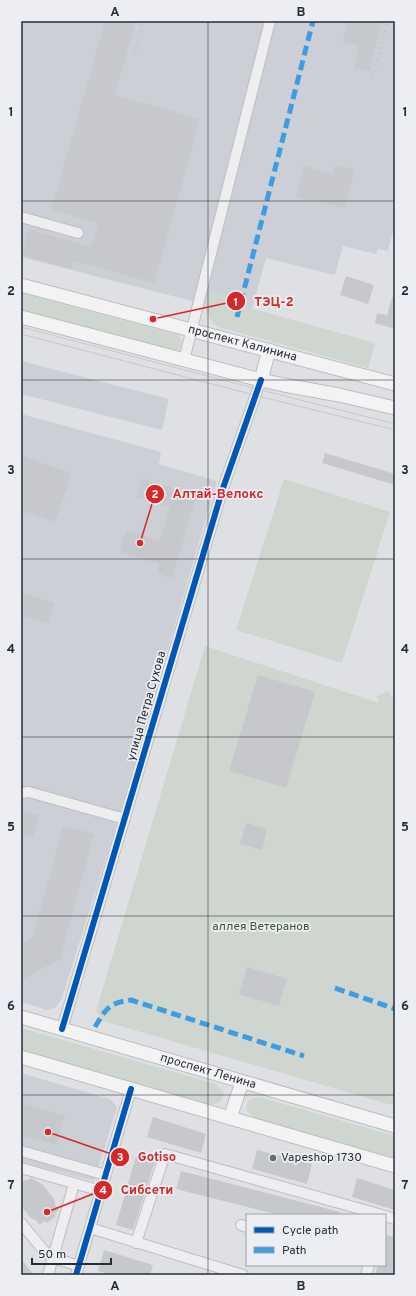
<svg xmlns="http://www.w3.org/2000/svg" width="416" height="1296" viewBox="0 0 416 1296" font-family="Overpass,sans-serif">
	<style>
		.built { fill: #cdcfd6 }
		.green { fill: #ced6cf }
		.building { fill: #c7c8cb }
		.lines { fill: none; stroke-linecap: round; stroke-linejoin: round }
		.minor-casing { stroke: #bdbec1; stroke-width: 12 }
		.major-casing { stroke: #bbbdc1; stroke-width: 15 }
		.minor { stroke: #eeeef0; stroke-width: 10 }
		.major { stroke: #f3f3f4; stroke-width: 13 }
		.tram { stroke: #c7c8cb; stroke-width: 1 }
		.rail { stroke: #c7c8cb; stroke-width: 3; stroke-dasharray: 2 4; stroke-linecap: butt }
		.quiet { stroke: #3d9de2; stroke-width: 5; stroke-dasharray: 10 5; stroke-linecap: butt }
		.cycleway-casing { stroke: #eceef3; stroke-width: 8 }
		.cycleway { stroke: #0057b8; stroke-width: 6 }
		.grid { fill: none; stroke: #282d3a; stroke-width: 1; stroke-opacity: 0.55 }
		.poi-dot { fill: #686c75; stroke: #eceef3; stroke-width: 1.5 }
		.labels { text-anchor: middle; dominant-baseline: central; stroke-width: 3.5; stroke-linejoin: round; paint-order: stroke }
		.street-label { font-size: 12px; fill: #282d3a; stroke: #eceef3 }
		.park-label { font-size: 12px; fill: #395436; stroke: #eceef3 }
		.poi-label { font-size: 12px; fill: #282d3a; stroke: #eceef3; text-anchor: start }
		.leader { fill: none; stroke: #d62828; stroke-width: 1.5 }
		.callout-dot { fill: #d62828; stroke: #eceef3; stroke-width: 1.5 }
		.mark-label { font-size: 12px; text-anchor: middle; font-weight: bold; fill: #fff }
		.callout-label { font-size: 13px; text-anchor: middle; font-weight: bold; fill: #d62828; stroke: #eceef3; stroke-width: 3.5; stroke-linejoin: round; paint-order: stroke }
		.neatline { fill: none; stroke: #282d3a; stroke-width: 1.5 }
		.grid-label { font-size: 13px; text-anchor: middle; font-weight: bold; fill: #282d3a }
	</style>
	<rect width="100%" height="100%" fill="#dfe0e3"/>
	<!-- built -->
	<g class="built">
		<polygon points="21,21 395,21 395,224 388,251 378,249 376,254 343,246 335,275 266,258 250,316 21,257"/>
		<polygon points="21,361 169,399 162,430 21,394"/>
		<polygon points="21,414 161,452 159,464 217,481 114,832 62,998 56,1007 47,1010 21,1002"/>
		<polygon points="21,1073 110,1099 117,1107 94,1181 21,1162"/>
	</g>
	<!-- green -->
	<g class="green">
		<path d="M 207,291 L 245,300 L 243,306 L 375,343 L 368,368 L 218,327 C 205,318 205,305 207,291 Z"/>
		<polygon points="21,293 178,335 182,341 181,347 176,351 170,351 124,337 21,310"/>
		<polygon points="284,479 390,512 342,663 236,630"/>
		<polygon points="205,646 379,703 377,696 388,691 395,701 395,1106 103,1021 96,1011"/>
		<polygon points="21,1028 216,1084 224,1093 221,1101 211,1105 21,1051"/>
		<polygon points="259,1097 395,1136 395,1158 253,1117 246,1109 248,1100"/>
	</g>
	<!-- building -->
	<g class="building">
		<polygon points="105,21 125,21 135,24 115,95 200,119 154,283 74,261 71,269 22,255 29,229 91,247 98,223 51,210"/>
		<polygon points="348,21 382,21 369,71 354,68 359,46 343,42"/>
		<polygon points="335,165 355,170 345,208 311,199 311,201 296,197 304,166 333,174"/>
		<polygon points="346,276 374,285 368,304 340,295"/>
		<polygon points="392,297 395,297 395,329 375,323 377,313 387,315"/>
		<polygon points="325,453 395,474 395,485 322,463"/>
		<polygon points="21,455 72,474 55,522 21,510"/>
		<polygon points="141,479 197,495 172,578 157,573 159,564 120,552 126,531 160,541 170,507 136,497"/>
		<polygon points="21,592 54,603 48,624 21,616"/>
		<polygon points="258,675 315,692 286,788 229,771"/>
		<polygon points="21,811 39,815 33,838 21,834"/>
		<polygon points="246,823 267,829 262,850 240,844"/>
		<polygon points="63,826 94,834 60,959 21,980 21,943 33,937"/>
		<polygon points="247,967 287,979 279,1006 239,994"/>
		<polygon points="21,1103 65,1116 56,1145 21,1135"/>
		<polygon points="153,1117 206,1134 201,1153 147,1137"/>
		<polygon points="257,1150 312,1164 307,1184 252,1169"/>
		<polygon points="136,1156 155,1161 133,1230 116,1225"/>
		<polygon points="181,1171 340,1212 339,1215 279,1215 176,1189"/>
		<polygon points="31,1178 42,1184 54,1199 55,1205 59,1210 54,1214 56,1216 47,1223 45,1221 40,1225 37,1221 31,1218 21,1206 21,1183 26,1179 27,1181"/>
		<polygon points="357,1178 395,1190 395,1210 352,1197"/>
		<polygon points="387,1235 395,1237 395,1275 375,1275 378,1265 385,1265 385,1241"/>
		<polygon points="104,1250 153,1265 150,1275 112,1275 98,1271"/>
		<polygon points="21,1259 34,1275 21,1275"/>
	</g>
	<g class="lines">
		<!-- minor casing -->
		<g class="minor-casing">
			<g id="minor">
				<polyline points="21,217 78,233"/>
				<polyline points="184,360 270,21"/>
				<polyline points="21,793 29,792 125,819"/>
				<polyline points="62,1029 222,491 261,380"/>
				<polyline points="21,1151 106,1175"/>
				<polyline points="21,1168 101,1191"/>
				<polyline points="385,1216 395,1219"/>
				<polyline points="21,1223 45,1252 54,1258 79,1266"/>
				<polyline points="241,1225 247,1227"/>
				<polyline points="90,1228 243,1275"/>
				<polyline points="136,1243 165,1154 382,1215"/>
				<polyline points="48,1275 74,1184"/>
				<polyline points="76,1275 131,1089"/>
				<polyline points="366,1275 369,1265"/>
			</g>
		</g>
		<!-- major casing -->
		<g class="major-casing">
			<g id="major">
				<path id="s1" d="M 21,285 L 395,384"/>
				<polyline points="21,317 261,380 284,385 339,395 395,408"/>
				<polyline points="261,380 269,350"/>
				<path id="s2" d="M 21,1017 L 395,1126"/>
				<polyline points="21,1057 395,1166"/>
				<polyline points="230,1118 242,1082"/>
			</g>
		</g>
		<!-- minor -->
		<use href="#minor" class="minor"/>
		<!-- major -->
		<use href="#major" class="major"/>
		<!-- tram -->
		<g class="tram">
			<polyline points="21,327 257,389 395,424"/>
			<polyline points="21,334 254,395 395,430"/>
		</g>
		<!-- rail -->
		<g class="rail">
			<polyline points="134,55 143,21"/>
			<polyline points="372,78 388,21"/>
		</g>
		<!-- quiet -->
		<g class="quiet">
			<polyline points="237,317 313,21"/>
			<polyline points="335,988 395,1009"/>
			<path d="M 95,1027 C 106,1009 108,1003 131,1000 L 304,1056"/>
		</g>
		<!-- cycleway casing -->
		<g class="cycleway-casing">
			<g id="cycleway">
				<polyline points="62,1029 222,491 261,380"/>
				<polyline points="76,1275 131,1089"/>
			</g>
		</g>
		<!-- cycleway -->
		<use href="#cycleway" class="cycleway"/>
	</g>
	<!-- grid -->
	<path class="grid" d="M 208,21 L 208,1275M 21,201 L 395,201M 21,380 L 395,380M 21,559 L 395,559M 21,737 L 395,737M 21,916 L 395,916M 21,1095 L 395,1095"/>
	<!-- markers -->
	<circle class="poi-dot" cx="273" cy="1158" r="4"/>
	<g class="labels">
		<!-- street labels -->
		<g class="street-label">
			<text stroke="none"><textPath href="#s1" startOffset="229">проспект Калинина</textPath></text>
			<text transform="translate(147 706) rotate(-74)">улица Петра Сухова</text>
			<text stroke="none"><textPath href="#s2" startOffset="195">проспект Ленина</textPath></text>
		</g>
		<!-- park labels -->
		<g class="park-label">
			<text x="261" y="927">аллея Ветеранов</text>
		</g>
		<!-- poi labels -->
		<g class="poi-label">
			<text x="281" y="1158">Vapeshop 1730</text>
		</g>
	</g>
	<!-- callouts -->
	<path class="leader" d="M153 319L236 301M140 543L155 494M48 1132L120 1157M47 1212L103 1190"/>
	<g class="callout-dot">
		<circle cx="153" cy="319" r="4"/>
		<circle cx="140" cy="543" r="4"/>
		<circle cx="48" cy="1132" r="4"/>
		<circle cx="47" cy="1212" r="4"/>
		<circle cx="236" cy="301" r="10"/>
		<circle cx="155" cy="494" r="10"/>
		<circle cx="120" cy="1157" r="10"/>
		<circle cx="103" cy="1190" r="10"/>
	</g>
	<g class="mark-label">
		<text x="236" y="306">1</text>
		<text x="155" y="498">2</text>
		<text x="120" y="1161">3</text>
		<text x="103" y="1194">4</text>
	</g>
	<g class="callout-label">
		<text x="274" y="306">ТЭЦ-2</text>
		<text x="218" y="498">Алтай-Велокс</text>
		<text x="157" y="1161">Gotiso</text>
		<text x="147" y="1194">Сибсети</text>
	</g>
	<!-- border -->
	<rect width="416" height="1296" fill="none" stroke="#eceef3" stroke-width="44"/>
	<!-- legend -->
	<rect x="246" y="1214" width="140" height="52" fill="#eceef3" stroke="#9ea1a9"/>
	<rect x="254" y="1227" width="20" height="6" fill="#0057b8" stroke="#9ea1a9"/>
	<text x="282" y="1234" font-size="12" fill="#282d3a">Cycle path</text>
	<rect x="254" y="1247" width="20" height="6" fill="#3d9de2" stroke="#9ea1a9"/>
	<text x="282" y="1254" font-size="12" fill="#282d3a">Path</text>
	<!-- scale -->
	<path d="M32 1258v6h79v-6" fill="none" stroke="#282d3a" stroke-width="2"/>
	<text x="38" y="1258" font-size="12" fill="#282d3a" stroke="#eceef3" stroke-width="3" paint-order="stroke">50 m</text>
	<rect x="22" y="22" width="372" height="1252" class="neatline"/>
	<g class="grid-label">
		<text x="115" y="16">A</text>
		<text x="301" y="16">B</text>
		<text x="11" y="116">1</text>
		<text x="405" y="116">1</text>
		<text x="11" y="295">2</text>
		<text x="405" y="295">2</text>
		<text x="11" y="474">3</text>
		<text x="405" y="474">3</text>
		<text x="11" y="653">4</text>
		<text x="405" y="653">4</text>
		<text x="11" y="831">5</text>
		<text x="405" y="831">5</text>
		<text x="11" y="1010">6</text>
		<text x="405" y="1010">6</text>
		<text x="11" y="1189">7</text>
		<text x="405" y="1189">7</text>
		<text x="115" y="1290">A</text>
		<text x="301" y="1290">B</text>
	</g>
</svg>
